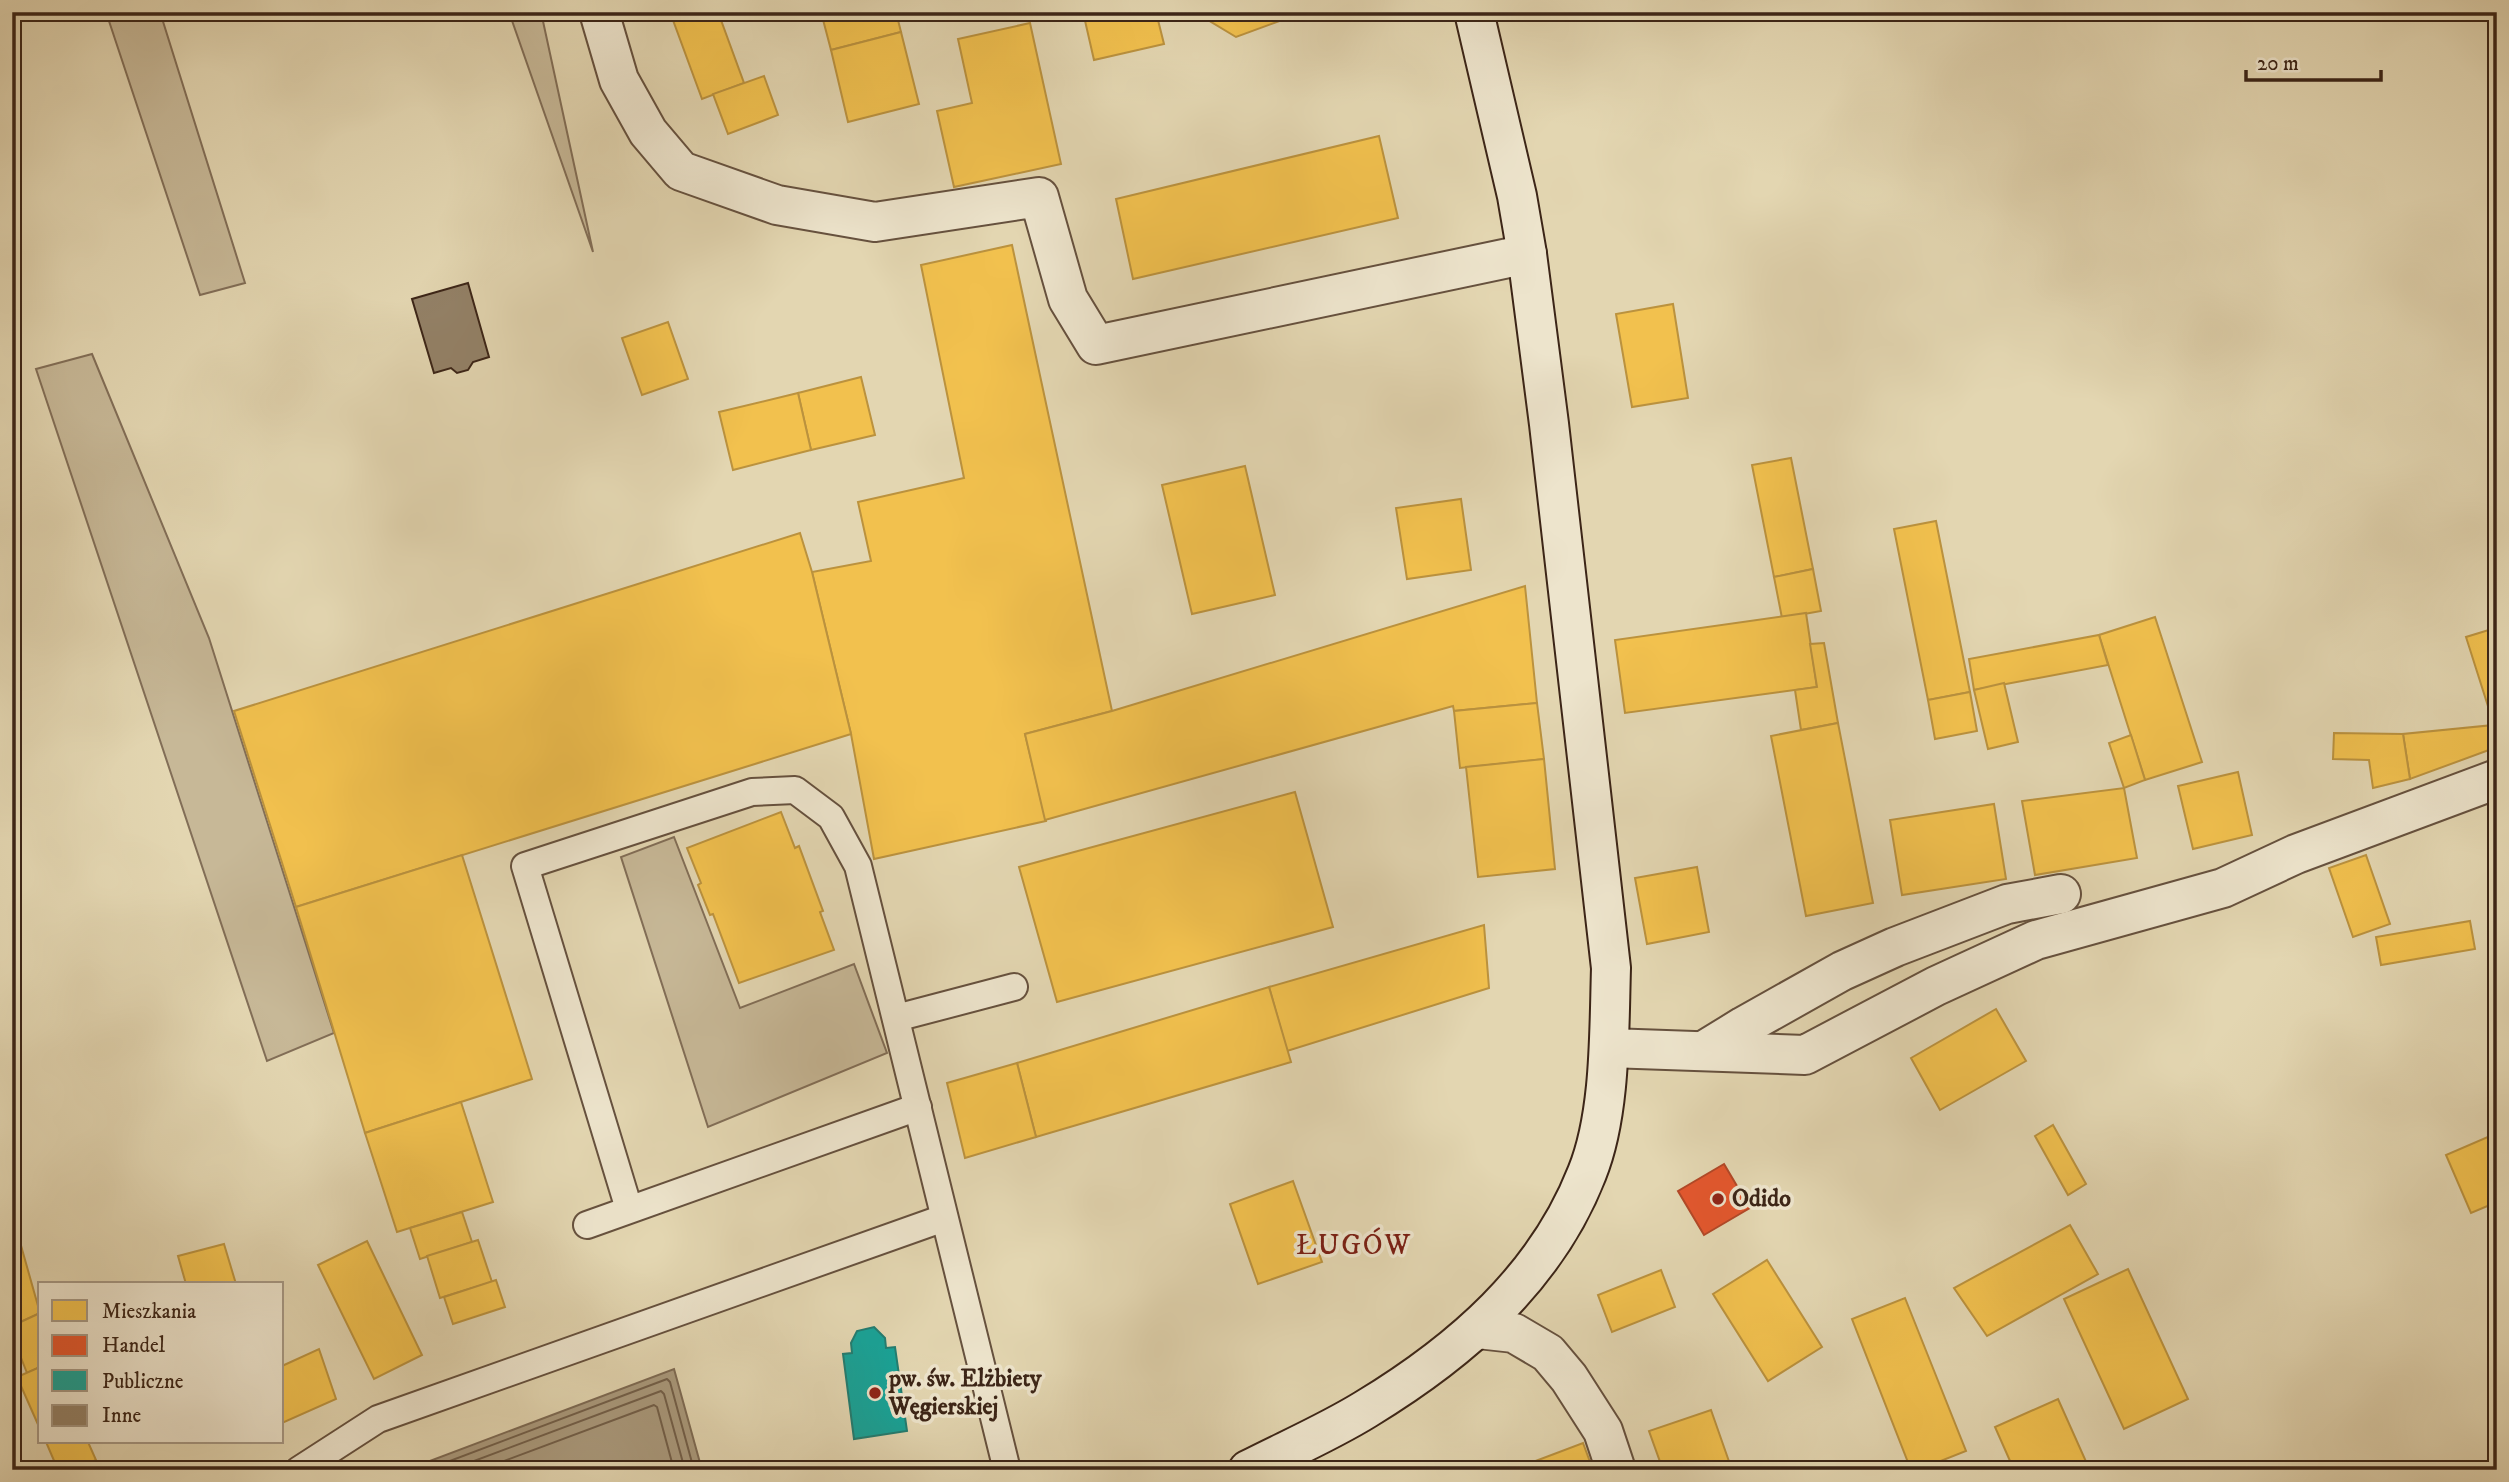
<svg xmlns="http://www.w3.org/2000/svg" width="2509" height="1482" viewBox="0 0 2509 1482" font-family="'IM FELL DW Pica',serif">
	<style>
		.green { fill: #c7b897; stroke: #826e57; stroke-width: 2 }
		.water { fill: #aa9a7d; stroke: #7e6b54; stroke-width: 2 }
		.homes { fill: #f2c14e; stroke: #bb923e; stroke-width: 2 }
		.shops { fill: #e4572e; stroke: #b24827; stroke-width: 2 }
		.public { fill: #17a398; stroke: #227d71; stroke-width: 2 }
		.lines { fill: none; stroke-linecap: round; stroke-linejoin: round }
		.shore { stroke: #73604a; stroke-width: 2 }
		.building { fill: #938167; stroke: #3c2517; stroke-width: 2 }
		.lane-casing { stroke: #66513e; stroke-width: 30 }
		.street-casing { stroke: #66513e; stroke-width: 42 }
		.secondary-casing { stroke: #3c2517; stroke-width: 42 }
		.lane { stroke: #ede4cc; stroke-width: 26 }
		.street { stroke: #ede4cc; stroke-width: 38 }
		.secondary { stroke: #ede4cc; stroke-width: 38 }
		.poi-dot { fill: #8f2418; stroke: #ede4cc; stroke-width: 2.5 }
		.labels { text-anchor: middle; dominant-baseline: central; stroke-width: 7; stroke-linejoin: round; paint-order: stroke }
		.poi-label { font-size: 24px; font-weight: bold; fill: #3c2517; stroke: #ede4cc; text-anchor: start }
		.quarter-label { font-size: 28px; letter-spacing: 2px; fill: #7a1f14; stroke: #ede4cc }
	</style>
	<rect width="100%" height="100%" fill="#e3d6b1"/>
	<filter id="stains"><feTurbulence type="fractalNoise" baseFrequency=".00286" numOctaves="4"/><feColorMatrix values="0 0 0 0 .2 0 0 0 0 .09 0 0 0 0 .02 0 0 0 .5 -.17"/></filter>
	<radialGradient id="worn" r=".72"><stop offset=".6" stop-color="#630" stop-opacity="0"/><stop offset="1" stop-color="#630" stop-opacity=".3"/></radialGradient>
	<!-- green -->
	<g class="green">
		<polygon points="106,12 160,12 245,283 200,295"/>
		<polygon points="509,12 541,12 593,252"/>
		<polygon points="92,354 209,638 334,1033 267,1061 36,369"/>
		<polygon points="674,837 740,1008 854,964 887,1053 708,1127 621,857"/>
	</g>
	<!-- water -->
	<polygon class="water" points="674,1369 702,1470 406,1470"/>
	<!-- homes -->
	<g class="homes">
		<polygon points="670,12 718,12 744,83 702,99"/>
		<polygon points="821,12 896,12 901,32 831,50"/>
		<polygon points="1083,12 1156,12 1164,44 1094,60"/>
		<polygon points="1206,12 1292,12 1293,16 1236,37 1208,20"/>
		<polygon points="1030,23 1061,164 954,187 937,111 972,103 958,39"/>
		<polygon points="901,32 919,104 848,122 831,50"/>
		<polygon points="764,76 778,115 728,134 713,94"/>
		<polygon points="1379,136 1398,218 1133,279 1116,199"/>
		<polygon points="1012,245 1112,711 1025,734 1046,821 874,859 851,734 812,572 871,561 858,502 964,478 921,265"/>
		<polygon points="1673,304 1688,398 1632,407 1616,314"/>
		<polygon points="668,322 688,379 642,395 622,338"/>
		<polygon points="861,377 875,435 811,450 798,393"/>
		<polygon points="798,393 811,450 733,470 719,412"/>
		<polygon points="1791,458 1813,569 1774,577 1752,465"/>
		<polygon points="1245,466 1275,595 1192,614 1162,485"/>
		<polygon points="1461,499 1471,570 1407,579 1396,508"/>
		<polygon points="1936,521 1970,692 1928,700 1894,529"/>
		<polygon points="800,533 812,572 851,734 296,907 234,711"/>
		<polygon points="1813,569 1821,611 1782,618 1774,577"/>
		<polygon points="1525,586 1537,703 1454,711 1453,706 1045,820 1025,734 1112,711"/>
		<polygon points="1806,613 1817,687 1625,713 1615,640"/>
		<polygon points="2155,617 2202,762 2145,780 2099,635"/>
		<polygon points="2492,629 2497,646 2497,725 2494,725 2466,637"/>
		<polygon points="2099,635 2108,665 1974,690 1969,659"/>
		<polygon points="1824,643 1838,723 1801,730 1795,690 1817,687 1810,644"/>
		<polygon points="2004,683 2018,742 1988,749 1974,690"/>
		<polygon points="1970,692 1977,731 1935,739 1928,700"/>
		<polygon points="1537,703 1544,759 1460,768 1454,711"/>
		<polygon points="1838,723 1873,903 1806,916 1771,736"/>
		<polygon points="2494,725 2489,750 2410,779 2403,734"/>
		<polygon points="2334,733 2403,734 2410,779 2373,788 2369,760 2333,759"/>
		<polygon points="2131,735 2145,780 2124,788 2109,743"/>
		<polygon points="1544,759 1555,869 1478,877 1466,767"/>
		<polygon points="2238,772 2252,835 2193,849 2178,786"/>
		<polygon points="2124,788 2137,858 2035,875 2022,801"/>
		<polygon points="1295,792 1333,927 1057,1002 1019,867"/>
		<polygon points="1994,804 2006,879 1902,895 1890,820"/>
		<polygon points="781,812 795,848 799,846 823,911 820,912 834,950 739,983 713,914 710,915 698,885 701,883 687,848"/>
		<polygon points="462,855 532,1079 365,1133 296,907"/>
		<polygon points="2366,855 2390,924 2353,937 2329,868"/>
		<polygon points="1697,867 1709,932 1647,944 1635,878"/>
		<polygon points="2470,921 2475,949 2381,965 2376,937"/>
		<polygon points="1484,925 1489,988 1287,1051 1269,987"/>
		<polygon points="1269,987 1291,1062 1036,1137 1017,1063"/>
		<polygon points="1996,1009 2026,1061 1940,1110 1911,1058"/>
		<polygon points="1017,1063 1036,1137 965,1158 947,1083"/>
		<polygon points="461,1102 493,1202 397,1232 365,1133"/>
		<polygon points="2053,1125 2086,1184 2068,1195 2035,1136"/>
		<polygon points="2497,1133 2497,1202 2471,1213 2446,1155"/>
		<polygon points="1293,1181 1322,1262 1258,1284 1230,1204"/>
		<polygon points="462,1212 472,1242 420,1259 410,1228"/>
		<polygon points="2070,1225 2098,1274 1987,1336 1954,1288"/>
		<polygon points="478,1240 492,1282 440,1298 427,1256"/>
		<polygon points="367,1241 422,1355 374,1379 318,1265"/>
		<polygon points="20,1242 40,1313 12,1326 12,1245"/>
		<polygon points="224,1244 236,1284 186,1284 178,1256"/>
		<polygon points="1767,1260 1822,1347 1768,1381 1713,1294"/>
		<polygon points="2128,1269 2188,1399 2124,1429 2064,1299"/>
		<polygon points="1661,1270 1675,1307 1612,1332 1598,1295"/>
		<polygon points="496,1280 505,1307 453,1324 444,1297"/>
		<polygon points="1905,1298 1966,1451 1918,1470 1911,1470 1852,1319"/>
		<polygon points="40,1313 40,1367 27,1373 12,1335 12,1326"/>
		<polygon points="319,1349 336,1399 282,1423 282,1366"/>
		<polygon points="40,1367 40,1429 17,1377"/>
		<polygon points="2058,1399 2088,1466 2080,1470 2014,1470 1995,1427"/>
		<polygon points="1711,1410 1732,1470 1663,1470 1649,1431"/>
		<polygon points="46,1442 88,1442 96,1460 74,1470 58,1470"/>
		<polygon points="1583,1443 1593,1470 1512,1470"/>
	</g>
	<!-- shops -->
	<polygon class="shops" points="1724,1164 1750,1208 1704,1235 1678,1191"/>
	<!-- public -->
	<polygon class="public" points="874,1327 885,1338 886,1348 895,1347 907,1431 854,1439 843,1354 852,1353 851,1343 857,1331"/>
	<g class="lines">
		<!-- shore -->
		<g class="shore">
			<polyline points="426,1470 667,1379 670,1382 694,1470"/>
			<polyline points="450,1470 661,1391 664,1394 685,1470"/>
			<polyline points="480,1470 654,1405 657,1407 674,1470"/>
		</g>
	</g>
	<!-- building -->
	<polygon class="building" points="468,283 489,357 473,362 468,370 457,373 451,368 434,373 412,299"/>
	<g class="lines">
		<!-- lane casing -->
		<g class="lane-casing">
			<g id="lane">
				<polyline points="896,1018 1014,987"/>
				<polyline points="629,1209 525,866 752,792 795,790 831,817 858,866 1007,1470"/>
				<polyline points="587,1225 918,1107"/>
				<polyline points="299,1470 378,1419 944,1218"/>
			</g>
		</g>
		<!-- street casing -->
		<g class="street-casing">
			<g id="street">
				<polyline points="599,12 619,80 648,132 681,171 777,205 875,222 1039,197 1068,299 1096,345 1527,254"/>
				<polyline points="1609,1048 1805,1055 1936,986 2036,940 2223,888 2296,854 2497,779"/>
				<polyline points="1705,1050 1744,1026 1842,971 1895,947 2007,904 2061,894"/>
				<polyline points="1478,1329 1514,1333 1548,1353 1569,1378 1603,1431 1616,1470"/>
			</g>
		</g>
		<!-- secondary casing -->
		<g class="secondary-casing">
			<path id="secondary" d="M 1248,1470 C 1287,1450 1329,1432 1366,1409 C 1460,1352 1546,1278 1587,1173 C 1611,1114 1609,1031 1611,968 L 1549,424 L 1527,254 L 1517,196 L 1474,12"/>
		</g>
		<!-- lane -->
		<use href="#lane" class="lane"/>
		<!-- street -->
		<use href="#street" class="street"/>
		<!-- secondary -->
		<use href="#secondary" class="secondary"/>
	</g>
	<!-- markers -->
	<g class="poi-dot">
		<circle cx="1718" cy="1199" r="7"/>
		<circle cx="875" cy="1393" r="7"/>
	</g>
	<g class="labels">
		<!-- poi labels -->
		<g class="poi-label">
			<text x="1732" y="1199">Odido</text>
			<text x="889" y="1379">pw. św. Elżbiety<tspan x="889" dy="28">Węgierskiej</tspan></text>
		</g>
		<!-- quarter labels -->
		<g class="quarter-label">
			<text x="1354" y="1245">ŁUGÓW</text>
		</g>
	</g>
	<!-- margin -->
	<rect width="2509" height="1482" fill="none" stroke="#e3d6b1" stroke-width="42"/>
	<rect x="14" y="14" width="2481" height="1454" fill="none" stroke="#3c2517" stroke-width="3.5"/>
	<rect x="21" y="21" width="2467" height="1440" fill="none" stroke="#3c2517" stroke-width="2"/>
	<!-- legend -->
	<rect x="38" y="1282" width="245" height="161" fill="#ede4cc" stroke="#a69884" stroke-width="2"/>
	<rect x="52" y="1300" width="35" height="21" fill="#f2c14e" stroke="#a69884" stroke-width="2"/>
	<text x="102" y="1318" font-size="21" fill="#3c2517">Mieszkania</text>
	<rect x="52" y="1335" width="35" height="21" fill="#e4572e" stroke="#a69884" stroke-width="2"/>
	<text x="102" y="1352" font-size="21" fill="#3c2517">Handel</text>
	<rect x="52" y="1370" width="35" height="21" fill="#17a398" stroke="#a69884" stroke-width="2"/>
	<text x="102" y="1388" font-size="21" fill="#3c2517">Publiczne</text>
	<rect x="52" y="1405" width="35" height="21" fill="#938167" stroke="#a69884" stroke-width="2"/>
	<text x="102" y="1422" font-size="21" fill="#3c2517">Inne</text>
	<!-- scale -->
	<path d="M2246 70v10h135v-10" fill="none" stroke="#3c2517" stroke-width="3.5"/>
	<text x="2257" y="70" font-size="21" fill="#3c2517" stroke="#ede4cc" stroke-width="5" paint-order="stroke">20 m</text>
	<rect width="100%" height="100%" filter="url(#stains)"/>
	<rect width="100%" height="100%" fill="url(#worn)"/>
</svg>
